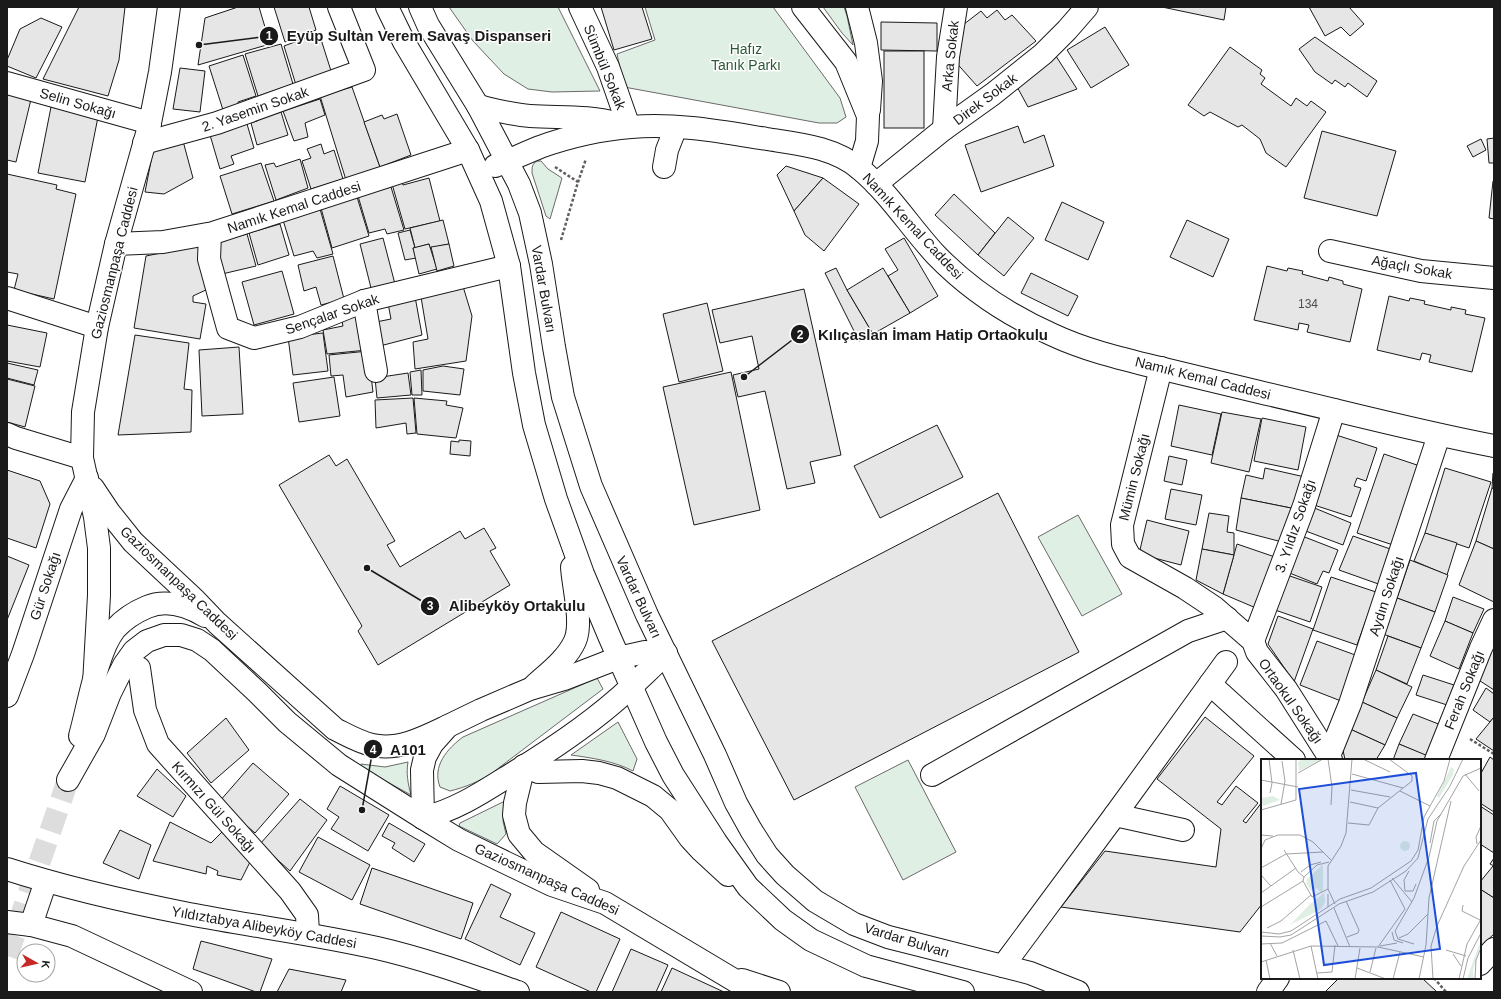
<svg xmlns="http://www.w3.org/2000/svg" width="1501" height="999" viewBox="0 0 1501 999" font-family="Arial,sans-serif">
	<style>
		.green { fill: #e0efe3; stroke: #6a6a6a }
		.building { fill: #e6e6e6; stroke: #1a1a1a }
		.lines { fill: none; stroke-linecap: round; stroke-linejoin: round }
		.major-tunnel { stroke: #ddd; stroke-width: 22; stroke-dasharray: 22 11; stroke-linecap: butt }
		.minor-casing { stroke: #1a1a1a; stroke-width: 24 }
		.major-casing { stroke: #1a1a1a; stroke-width: 24 }
		.path { stroke: #5f5f5f; stroke-width: 2.5; stroke-dasharray: 3 2; stroke-linecap: butt }
		.minor { stroke: #fff; stroke-width: 22 }
		.major { stroke: #fff; stroke-width: 22 }
		.labels { text-anchor: middle; dominant-baseline: central; stroke-width: 3; stroke-linejoin: round; paint-order: stroke }
		.number-label { font-size: 12px; fill: #4d4d4d }
		.park-label { font-size: 14px; fill: #2b5a34; stroke: #fff }
		.street-label { font-size: 14px; fill: #1a1a1a; stroke: #fff }
		.inset-road { fill: none; stroke: #a3a3a3; stroke-width: 1 }
		.view { fill: #1d4ed8; fill-opacity: 0.15; stroke: #1d4ed8; stroke-width: 2 }
		.inset-edge { fill: none; stroke: #1a1a1a; stroke-width: 2 }
		.leader { fill: none; stroke: #1a1a1a; stroke-width: 1.5 }
		.callout-dot { fill: #1a1a1a; stroke: #fff; stroke-width: 1.5 }
		.mark-label { font-size: 12px; text-anchor: middle; font-weight: bold; fill: #fff }
		.callout-label { font-size: 15px; text-anchor: middle; font-weight: bold; fill: #1a1a1a; stroke: #fff; stroke-width: 3; stroke-linejoin: round; paint-order: stroke }
	</style>
	<rect width="100%" height="100%" fill="#fff"/>
	<!-- green -->
	<g class="green">
		<polygon points="449,7 558,7 600,91 552,92 528,89 504,74 473,41"/>
		<polygon points="645,7 773,7 840,98 846,117 837,123 819,123 624,87 617,54 655,40"/>
		<polygon points="823,7 844,7 847,16 853,45 842,33"/>
		<path d="M 537,161 L 541,161 L 548,169 L 562,178 L 550,219 L 546,216 L 532,173 C 532,167 532,164 537,161 Z"/>
		<polygon points="1078,515 1122,594 1082,616 1038,537"/>
		<path d="M 597,678 L 603,689 L 492,773 C 478,782 466,787 450,791 L 440,787 C 432,766 447,749 463,737 Z"/>
		<path d="M 618,722 L 637,759 L 633,771 C 614,761 592,758 571,755 Z"/>
		<polygon points="908,760 956,852 903,880 855,787"/>
		<path d="M 408,762 C 406,773 408,784 411,795 L 360,767 L 361,764 L 385,767 Z"/>
		<polygon points="505,801 503,821 506,834 497,844 459,826 460,823"/>
	</g>
	<!-- building -->
	<g class="building">
		<polygon points="79,7 125,7 119,60 108,96 43,79"/>
		<polygon points="238,7 259,7 270,44 198,65 205,18"/>
		<polygon points="274,7 309,7 316,30 285,42"/>
		<polygon points="601,7 642,7 652,39 614,50"/>
		<polygon points="1162,7 1226,7 1224,20"/>
		<polygon points="1309,7 1349,7 1364,24 1350,36 1341,27 1325,36"/>
		<polygon points="997,10 1005,20 1012,15 1036,41 977,86 953,59 955,31 981,11 987,18"/>
		<polygon points="41,18 62,27 36,78 7,66 7,60 20,29"/>
		<polygon points="881,22 937,23 937,51 881,50"/>
		<polygon points="1105,27 1129,65 1091,88 1067,50"/>
		<polygon points="319,33 332,74 296,85 284,46"/>
		<polygon points="1315,37 1377,81 1367,97 1348,83 1345,87 1335,80 1332,84 1315,72 1299,49"/>
		<polygon points="281,44 293,84 258,96 245,54"/>
		<polygon points="1230,47 1262,70 1260,74 1265,78 1261,84 1291,106 1296,98 1307,106 1311,101 1326,112 1286,167 1266,153 1260,139 1242,125 1238,127 1210,112 1204,116 1188,105"/>
		<rect x="884" y="51" width="40" height="77"/>
		<polygon points="1054,53 1077,89 1028,107 1015,83"/>
		<polygon points="243,55 256,96 238,102 238,104 223,110 209,66"/>
		<polygon points="180,68 205,71 200,112 173,109"/>
		<polygon points="352,87 380,167 346,180 320,96"/>
		<polygon points="7,89 32,95 16,162 7,160"/>
		<polygon points="320,99 325,115 305,123 308,137 294,141 283,111"/>
		<polygon points="51,107 98,117 85,182 38,173"/>
		<polygon points="281,112 288,135 257,145 251,123 257,121 256,119"/>
		<polygon points="397,114 411,155 380,167 364,122 382,115 384,119"/>
		<polygon points="247,124 254,148 231,156 234,164 220,169 210,135"/>
		<polygon points="1018,126 1024,143 1044,135 1054,166 981,192 965,145"/>
		<polygon points="1322,131 1396,151 1377,216 1304,198"/>
		<polygon points="1494,138 1494,163 1489,163 1487,139"/>
		<polygon points="1481,139 1486,150 1473,157 1467,146"/>
		<polygon points="183,141 193,178 164,194 145,192 152,156 155,149"/>
		<polygon points="321,144 324,154 334,150 343,179 311,189 302,161 311,158 307,149"/>
		<polygon points="300,159 308,188 276,200 265,165 274,163 276,167"/>
		<polygon points="261,163 274,201 232,214 220,176"/>
		<polygon points="786,166 823,178 794,211 777,175"/>
		<polygon points="7,174 57,185 56,189 76,194 54,299 14,290 18,274 7,272"/>
		<polygon points="429,178 440,221 405,229 392,184 401,181 403,185"/>
		<polygon points="823,178 859,204 824,251 805,235 794,211"/>
		<polygon points="1493,181 1494,181 1494,219 1489,218"/>
		<polygon points="391,187 404,230 387,234 385,229 369,233 358,196"/>
		<polygon points="954,194 995,233 978,255 935,215"/>
		<polygon points="357,197 369,236 332,248 321,208"/>
		<polygon points="1062,202 1104,222 1088,260 1045,240"/>
		<polygon points="320,209 333,254 317,258 313,251 294,256 283,220"/>
		<polygon points="1008,217 1034,238 1004,276 978,255"/>
		<polygon points="443,220 449,244 430,248 429,244 415,248 410,228"/>
		<polygon points="1187,220 1229,239 1213,277 1170,257"/>
		<polygon points="280,224 289,255 258,265 249,233"/>
		<polygon points="410,230 415,248 413,248 416,258 405,260 398,233"/>
		<polygon points="247,234 256,266 222,274 212,244"/>
		<polygon points="383,238 395,284 372,292 360,244"/>
		<polygon points="904,238 938,296 910,313 888,276 898,270 885,249"/>
		<polygon points="429,244 437,269 419,274 413,248"/>
		<polygon points="449,244 454,266 437,271 431,247"/>
		<polygon points="201,245 210,288 193,296 193,302 206,304 200,339 134,328 146,256"/>
		<polygon points="333,256 344,299 321,305 316,287 304,291 298,265"/>
		<polygon points="1267,266 1287,271 1288,268 1303,271 1302,274 1328,281 1329,277 1343,281 1343,284 1362,289 1350,342 1307,332 1309,325 1299,323 1298,330 1254,320"/>
		<polygon points="836,268 847,290 873,334 859,341 825,273"/>
		<polygon points="883,268 910,313 873,334 847,290"/>
		<polygon points="282,271 294,314 254,325 242,282"/>
		<polygon points="1031,273 1078,296 1068,316 1021,293"/>
		<polygon points="462,283 472,316 466,361 415,369 413,342 428,339 420,291"/>
		<polygon points="804,289 841,455 810,462 815,483 787,489 765,391 738,397 733,375 759,369 752,336 720,343 712,310"/>
		<polygon points="414,291 422,335 376,347 371,323 391,319 387,298"/>
		<polygon points="1389,296 1409,301 1410,298 1425,301 1424,304 1451,310 1451,307 1466,310 1465,314 1485,318 1472,372 1429,362 1431,355 1422,353 1420,360 1377,350"/>
		<polygon points="707,303 723,371 679,382 663,314"/>
		<polygon points="361,311 367,350 327,354 323,330 343,326 341,316"/>
		<polygon points="7,325 47,333 40,367 7,361"/>
		<polygon points="323,333 328,371 293,375 288,337"/>
		<polygon points="135,335 189,343 184,389 192,390 191,432 118,435"/>
		<polygon points="239,347 243,414 202,416 199,350"/>
		<polygon points="368,351 373,392 346,397 343,375 331,376 329,355"/>
		<polygon points="7,363 38,370 34,385 7,378"/>
		<polygon points="443,366 464,369 460,395 423,391 423,370"/>
		<polygon points="421,370 422,395 412,395 410,372"/>
		<polygon points="731,372 760,510 694,525 663,387"/>
		<polygon points="408,373 411,395 377,398 375,378"/>
		<polygon points="334,377 340,416 299,422 293,383"/>
		<polygon points="7,379 35,386 25,427 7,422"/>
		<polygon points="413,398 416,433 407,434 406,423 376,428 375,400"/>
		<polygon points="414,398 447,401 446,405 463,408 456,438 417,434"/>
		<polygon points="1179,405 1221,414 1212,455 1171,446"/>
		<polygon points="1222,412 1261,419 1249,472 1211,463"/>
		<polygon points="1262,418 1306,427 1298,470 1254,461"/>
		<polygon points="937,425 963,477 880,518 854,466"/>
		<polygon points="1336,435 1377,448 1366,481 1357,478 1354,486 1361,488 1351,517 1314,505"/>
		<polygon points="459,440 471,441 470,456 450,454 451,441 459,442"/>
		<polygon points="1384,454 1420,466 1393,545 1357,533"/>
		<polygon points="329,455 336,466 347,459 395,541 387,545 400,567 460,531 465,539 484,528 496,548 490,551 510,585 378,665 358,631 362,626 279,485"/>
		<polygon points="1169,456 1187,460 1182,485 1164,481"/>
		<polygon points="1265,468 1305,477 1296,509 1241,498 1246,475 1263,479"/>
		<polygon points="1445,468 1491,482 1469,548 1425,533"/>
		<polygon points="7,470 40,481 50,504 36,548 7,538"/>
		<polygon points="1493,473 1494,473 1494,489 1492,488"/>
		<polygon points="1492,488 1494,489 1494,549 1476,541"/>
		<polygon points="1171,489 1202,495 1196,525 1165,519"/>
		<polygon points="998,493 1079,652 794,800 712,641"/>
		<polygon points="1241,498 1296,509 1286,543 1236,530"/>
		<polygon points="1312,507 1351,523 1343,545 1303,530"/>
		<polygon points="1209,513 1229,516 1227,532 1234,533 1234,555 1202,549"/>
		<polygon points="1147,520 1189,531 1181,565 1139,554"/>
		<polygon points="1425,533 1457,543 1447,575 1414,561"/>
		<polygon points="1302,536 1338,550 1329,573 1323,571 1317,584 1287,572"/>
		<polygon points="1353,536 1396,551 1384,586 1339,570"/>
		<polygon points="1476,541 1494,549 1494,602 1459,585"/>
		<polygon points="1237,544 1275,557 1256,608 1223,594"/>
		<polygon points="1202,549 1234,555 1223,594 1196,580"/>
		<polygon points="7,556 29,565 7,620"/>
		<polygon points="1410,560 1448,575 1435,612 1397,598"/>
		<polygon points="1287,575 1322,587 1310,622 1275,610"/>
		<polygon points="1331,577 1376,592 1357,645 1313,630"/>
		<polygon points="1453,597 1484,609 1473,633 1445,621"/>
		<polygon points="1397,598 1435,612 1421,648 1383,634"/>
		<polygon points="1278,616 1313,629 1294,682 1268,644"/>
		<polygon points="1445,621 1473,633 1459,669 1430,656"/>
		<polygon points="1388,636 1421,648 1407,684 1376,670"/>
		<polygon points="1317,641 1358,656 1341,701 1300,685"/>
		<polygon points="1489,647 1494,650 1494,690 1474,677"/>
		<polygon points="1376,670 1412,687 1397,718 1362,702"/>
		<polygon points="1423,675 1454,685 1447,705 1416,695"/>
		<polygon points="1486,688 1494,694 1494,717 1490,722 1473,710"/>
		<polygon points="1362,702 1397,718 1385,745 1350,729"/>
		<polygon points="1413,714 1441,725 1429,757 1399,744"/>
		<polygon points="1205,717 1254,756 1217,802 1222,805 1236,786 1258,803 1243,821 1246,823 1262,802 1262,904 1240,932 1061,907 1105,851 1216,867 1221,829 1157,779"/>
		<polygon points="1494,717 1494,751 1476,739"/>
		<polygon points="226,718 249,750 211,783 187,753"/>
		<polygon points="1350,729 1385,745 1376,760 1345,760 1343,750"/>
		<polygon points="1399,744 1433,758 1433,760 1393,760"/>
		<polygon points="1490,757 1494,760 1494,812 1480,803 1480,775"/>
		<polygon points="253,763 289,794 255,833 219,802"/>
		<polygon points="157,769 186,796 173,817 137,796"/>
		<polygon points="340,786 389,815 368,851 331,829 339,817 327,809"/>
		<polygon points="300,799 327,820 290,871 260,844"/>
		<polygon points="1480,806 1494,815 1494,853 1480,844"/>
		<polygon points="170,822 211,843 224,830 250,862 241,880 217,875 218,871 207,866 206,874 153,861"/>
		<polygon points="389,823 425,844 414,862 392,848 395,843 382,836"/>
		<polygon points="120,830 151,845 139,879 103,863"/>
		<polygon points="318,837 370,865 352,900 299,872"/>
		<polygon points="1494,858 1494,866 1490,864"/>
		<polygon points="1493,866 1494,866 1494,898 1480,889 1480,882"/>
		<polygon points="372,868 473,903 461,939 360,904"/>
		<polygon points="491,884 511,894 500,917 535,933 520,965 465,939"/>
		<polygon points="1480,889 1494,898 1494,934 1480,947"/>
		<polygon points="561,912 620,939 596,992 591,992 536,967"/>
		<polygon points="201,941 272,959 260,992 256,992 193,969"/>
		<polygon points="631,949 668,965 656,992 612,992"/>
		<polygon points="672,968 724,992 661,992"/>
		<polygon points="289,969 346,980 341,992 277,992"/>
		<polygon points="1339,978 1422,978 1437,992 1325,992"/>
	</g>
	<g class="lines">
		<!-- major-tunnel -->
		<polyline class="major-tunnel" points="7,956 68,780"/>
		<!-- minor casing -->
		<g class="minor-casing">
			<g id="minor">
				<polyline points="580,7 608,67 629,127"/>
				<polyline points="803,7 846,62 868,116 867,141 859,168"/>
				<polyline points="857,7 866,43 871,81 869,110"/>
				<polyline points="7,83 150,123"/>
				<polyline points="944,129 948,57 956,7"/>
				<polyline points="144,143 217,123 364,70 339,7"/>
				<polyline points="664,167 667,150 676,127"/>
				<polyline points="876,184 944,129 993,94 1043,54 1067,30 1087,7"/>
				<polyline points="210,234 209,259 228,328 254,338 300,327 364,301 509,266"/>
				<polyline points="116,244 163,242 213,233 468,150"/>
				<polyline points="1330,251 1421,271 1494,278"/>
				<polyline points="7,298 97,327"/>
				<polyline points="364,301 376,371"/>
				<polyline points="1161,368 1122,525 1123,544 1130,557 1185,588 1215,608 1253,641 1257,652 1286,689 1331,760"/>
				<polyline points="7,434 16,438 82,458"/>
				<polyline points="1253,641 1304,506 1334,410"/>
				<polyline points="139,668 145,710 158,744 290,891 307,915 308,934"/>
				<polyline points="1210,684 1294,760"/>
				<polyline points="7,696 23,654 71,509 87,478"/>
				<polyline points="1329,756 1350,704 1439,435"/>
				<polyline points="1436,760 1481,648 1494,620"/>
				<polyline points="932,775 1188,631 1227,618"/>
				<polyline points="1115,815 1183,830"/>
				<polyline points="7,922 31,925 72,936 191,992"/>
				<polyline points="31,925 46,881"/>
				<polyline points="1480,964 1494,949"/>
				<polyline points="1003,966 1115,815 1226,662"/>
				<polyline points="1268,992 1278,978"/>
			</g>
		</g>
		<!-- major casing -->
		<g class="major-casing">
			<g id="major">
				<polyline points="387,7 404,42 468,150 491,201 509,266 524,373 534,425 556,499 583,574 610,638 656,742 673,775 716,842 748,887 783,920 811,940 866,966 963,992"/>
				<polyline points="420,7 428,25 478,106 519,184 530,213 541,264 554,347 563,397 591,486 647,615 715,755 736,803 751,830 767,855 785,875 815,901 854,924 888,937 1030,973 1078,992"/>
				<path d="M 478,106 C 495,110 513,115 530,116 C 562,118 587,115 619,124"/>
				<path d="M 495,166 C 510,160 525,153 540,147 C 567,137 602,129 631,127 C 677,123 723,132 767,139 C 799,144 834,147 860,169 C 889,193 910,227 936,255 C 969,289 1010,316 1053,335 C 1083,349 1115,357 1147,365 C 1184,374 1222,383 1259,392 C 1337,410 1415,431 1494,446"/>
				<path d="M 93,488 L 109,512 L 133,542 L 195,600 L 217,623 L 335,729 C 347,735 359,742 372,745 C 399,751 425,737 448,726"/>
				<polyline points="94,684 99,595 99,548 95,517 82,458 83,412 97,327 116,244 150,123 160,72 169,7"/>
				<path d="M 534,686 C 548,673 567,659 575,641 C 583,623 573,586 572,567"/>
				<path d="M 80,736 C 88,708 97,651 115,629 C 124,619 135,612 147,607 C 166,599 188,606 205,616"/>
				<polyline points="524,766 538,772 582,771 599,773 617,778 653,796 670,810 690,838 702,851 728,875"/>
				<polyline points="524,766 515,803 514,815 519,834 534,852 588,890"/>
				<polyline points="68,780 94,734 110,693 124,665 134,651 147,641 164,635 181,635 197,640 212,650 257,692 287,722 339,765 423,818 459,840 552,885 605,903 754,992"/>
				<polyline points="423,818 422,770 425,757 432,744 448,726 481,710 530,689 564,679 618,658 645,652 666,653"/>
				<path d="M 423,818 C 457,810 486,790 515,772 C 556,747 596,720 631,687 C 643,675 655,665 666,653"/>
				<path d="M 7,869 C 66,888 128,902 189,914 C 251,926 315,934 377,948 C 425,959 472,976 518,992"/>
				<polyline points="742,980 779,992"/>
			</g>
		</g>
		<!-- path -->
		<g class="path">
			<polyline points="555,167 578,182"/>
			<polyline points="561,240 578,182 586,159"/>
			<polyline points="1470,739 1494,754"/>
			<polyline points="1434,978 1446,992"/>
		</g>
		<!-- minor -->
		<use href="#minor" class="minor"/>
		<!-- major -->
		<use href="#major" class="major"/>
	</g>
	<g class="labels">
		<!-- number labels -->
		<g class="number-label">
			<text x="1308" y="304">134</text>
		</g>
		<!-- park labels -->
		<g class="park-label">
			<text x="746" y="49">Hafız<tspan x="746" dy="16">Tanık Parkı</tspan></text>
		</g>
		<!-- street labels -->
		<g class="street-label">
			<text transform="translate(950 56) rotate(-84)">Arka Sokak</text>
			<text transform="translate(605 67) rotate(68)">Sümbül Sokak</text>
			<text transform="translate(985 99) rotate(-37)">Direk Sokak</text>
			<text transform="translate(78 103) rotate(16)">Selin Sokağı</text>
			<text transform="translate(255 109) rotate(-19)">2. Yasemin Sokak</text>
			<text transform="translate(294 207) rotate(-18)">Namık Kemal Caddesi</text>
			<text transform="translate(913 226) rotate(47)">Namık Kemal Caddesi</text>
			<text transform="translate(114 263) rotate(-76)">Gaziosmanpaşa Caddesi</text>
			<text transform="translate(1412 267) rotate(10)">Ağaçlı Sokak</text>
			<text transform="translate(544 289) rotate(80)">Vardar Bulvarı</text>
			<text transform="translate(332 314) rotate(-19)">Sençalar Sokak</text>
			<text transform="translate(1203 378) rotate(14)">Namık Kemal Caddesi</text>
			<text transform="translate(1134 477) rotate(-76)">Mümin Sokağı</text>
			<text transform="translate(1295 526) rotate(-71)">3. Yıldız Sokağı</text>
			<text transform="translate(179 583) rotate(44)">Gaziosmanpaşa Caddesi</text>
			<text transform="translate(45 586) rotate(-72)">Gür Sokağı</text>
			<text transform="translate(1386 596) rotate(-72)">Aydın Sokağı</text>
			<text transform="translate(639 597) rotate(65)">Vardar Bulvarı</text>
			<text transform="translate(1464 690) rotate(-68)">Ferah Sokağı</text>
			<text transform="translate(1291 701) rotate(55)">Ortaokul Sokağı</text>
			<text transform="translate(214 807) rotate(48)">Kırmızı Gül Sokağı</text>
			<text transform="translate(547 879) rotate(24)">Gaziosmanpaşa Caddesi</text>
			<text transform="translate(264 927) rotate(10)">Yıldıztabya Alibeyköy Caddesi</text>
			<text transform="translate(907 940) rotate(17)">Vardar Bulvarı</text>
		</g>
	</g>
	<!-- overview -->
	<g transform="translate(1261 759)">
		<rect width="220" height="220" fill="#fff"/>
		<path d="M 41,0 L 62,0 L 38,12 L 37,3 ZM 190,8 L 193,10 L 192,16 L 178,39 L 176,37 ZM 12,37 L 19,41 L 2,47 L 0,39 ZM139 87a5 5 0 1 1 10 0a5 5 0 1 1-10 0ZM 62,105 L 62,132 L 59,133 L 56,129 L 50,132 L 45,124 L 46,120 ZM 63,134 L 64,143 L 60,150 L 29,166 L 48,146 ZM 218,186 L 220,186 L 212,211 L 213,220 L 206,220 Z" fill="#e0efe3"/>
		<path class="inset-road" d="M 8,0 L 11,24 L 9,34M 67,0 L 71,28 L 70,46M 102,0 L 129,13M 37,14 L 62,0M 91,15 L 142,29M 204,15 L 218,32M 0,21 L 37,28M 90,31 L 129,38M 139,32 L 169,47M 89,43 L 117,49M 20,45 L 24,22 L 21,2M 0,51 L 35,41 L 35,0M 87,64 L 108,66 L 117,49 L 151,22 L 151,17 L 128,0M 0,76 L 12,77M 169,84 L 173,62 L 180,55M 216,85 L 215,78 L 220,67M 0,90 L 4,81 L 17,76 L 39,76 L 52,83 L 70,101M 23,91 L 37,113 L 43,118 L 42,122 L 51,138 L 67,130M 0,109 L 25,95 L 62,93M 40,113 L 49,106 L 60,103M 0,116 L 10,127M 43,118 L 56,106 L 68,103M 131,119 L 151,143M 144,132 L 143,121 L 148,112M 144,132 L 152,132 L 155,125M 0,134 L 35,109M 67,135 L 67,148M 85,142 L 98,171 L 97,174 L 86,178M 74,145 L 67,130 L 67,107 L 80,87 L 85,74 L 91,0M 202,146 L 201,152 L 219,161M 0,148 L 42,122M 73,149 L 89,188M 6,169 L 20,162 L 50,136M 0,173 L 18,175 L 30,172 L 79,140 L 110,129 L 150,102 L 157,91 L 163,58 L 183,22 L 189,0M 131,173 L 133,181 L 142,184M 0,177 L 19,178 L 30,176 L 78,145 L 112,133 L 145,112 L 157,99 L 167,60 L 189,27 L 202,0M 138,179 L 147,175 L 167,155M 9,184 L 16,197M 0,185 L 21,184 L 65,162 L 77,187M 153,185 L 137,180 L 134,172 L 153,139 L 168,98 L 176,62 L 202,17 L 220,9M 50,187 L 57,220M 119,187 L 136,184M 117,188 L 163,198M 32,191 L 39,220M 185,191 L 205,197M 192,195 L 200,207M 5,201 L 9,220M 0,203 L 50,187 L 117,188 L 144,150 L 129,121M 96,209 L 125,220M 109,213 L 115,189M 56,214 L 71,213 L 74,186M 94,220 L 99,189M 132,220 L 139,193M 158,220 L 165,186 L 168,139 L 190,42M 172,220 L 170,187 L 176,167 L 203,107 L 220,81M 198,220 L 206,185 L 220,160M 202,220 L 207,199 L 220,174M 214,220 L 215,201 L 220,189"/>
		<path class="view" d="M 155,14 L 179,190 L 63,206 L 38,30 Z"/>
		<rect width="220" height="220" class="inset-edge"/>
	</g>
	<!-- callouts -->
	<path class="leader" d="M199 45L269 36M744 377L800 334M367 568L430 606M362 810L373 749"/>
	<g class="callout-dot">
		<circle cx="199" cy="45" r="4"/>
		<circle cx="744" cy="377" r="4"/>
		<circle cx="367" cy="568" r="4"/>
		<circle cx="362" cy="810" r="4"/>
		<circle cx="269" cy="36" r="10"/>
		<circle cx="800" cy="334" r="10"/>
		<circle cx="430" cy="606" r="10"/>
		<circle cx="373" cy="749" r="10"/>
	</g>
	<g class="mark-label">
		<text x="269" y="40">1</text>
		<text x="800" y="339">2</text>
		<text x="430" y="610">3</text>
		<text x="373" y="754">4</text>
	</g>
	<g class="callout-label">
		<text x="419" y="41">Eyüp Sultan Verem Savaş Dispanseri</text>
		<text x="933" y="340">Kılıçaslan İmam Hatip Ortaokulu</text>
		<text x="517" y="611">Alibeyköy Ortakulu</text>
		<text x="408" y="755">A101</text>
	</g>
	<!-- border -->
	<rect width="1501" height="999" fill="none" stroke="#1a1a1a" stroke-width="16"/>
	<!-- north arrow -->
	<g transform="translate(36 963) rotate(98)"><circle r="19" fill="#ffffff" stroke="#a3a3a3"/>
	<path d="M0-3L7 15L0 10L-7 15Z" fill="#c62828"/>
	<text y="-6" font-size="11" font-weight="bold" text-anchor="middle" fill="#1a1a1a">K</text>
	</g>
</svg>
